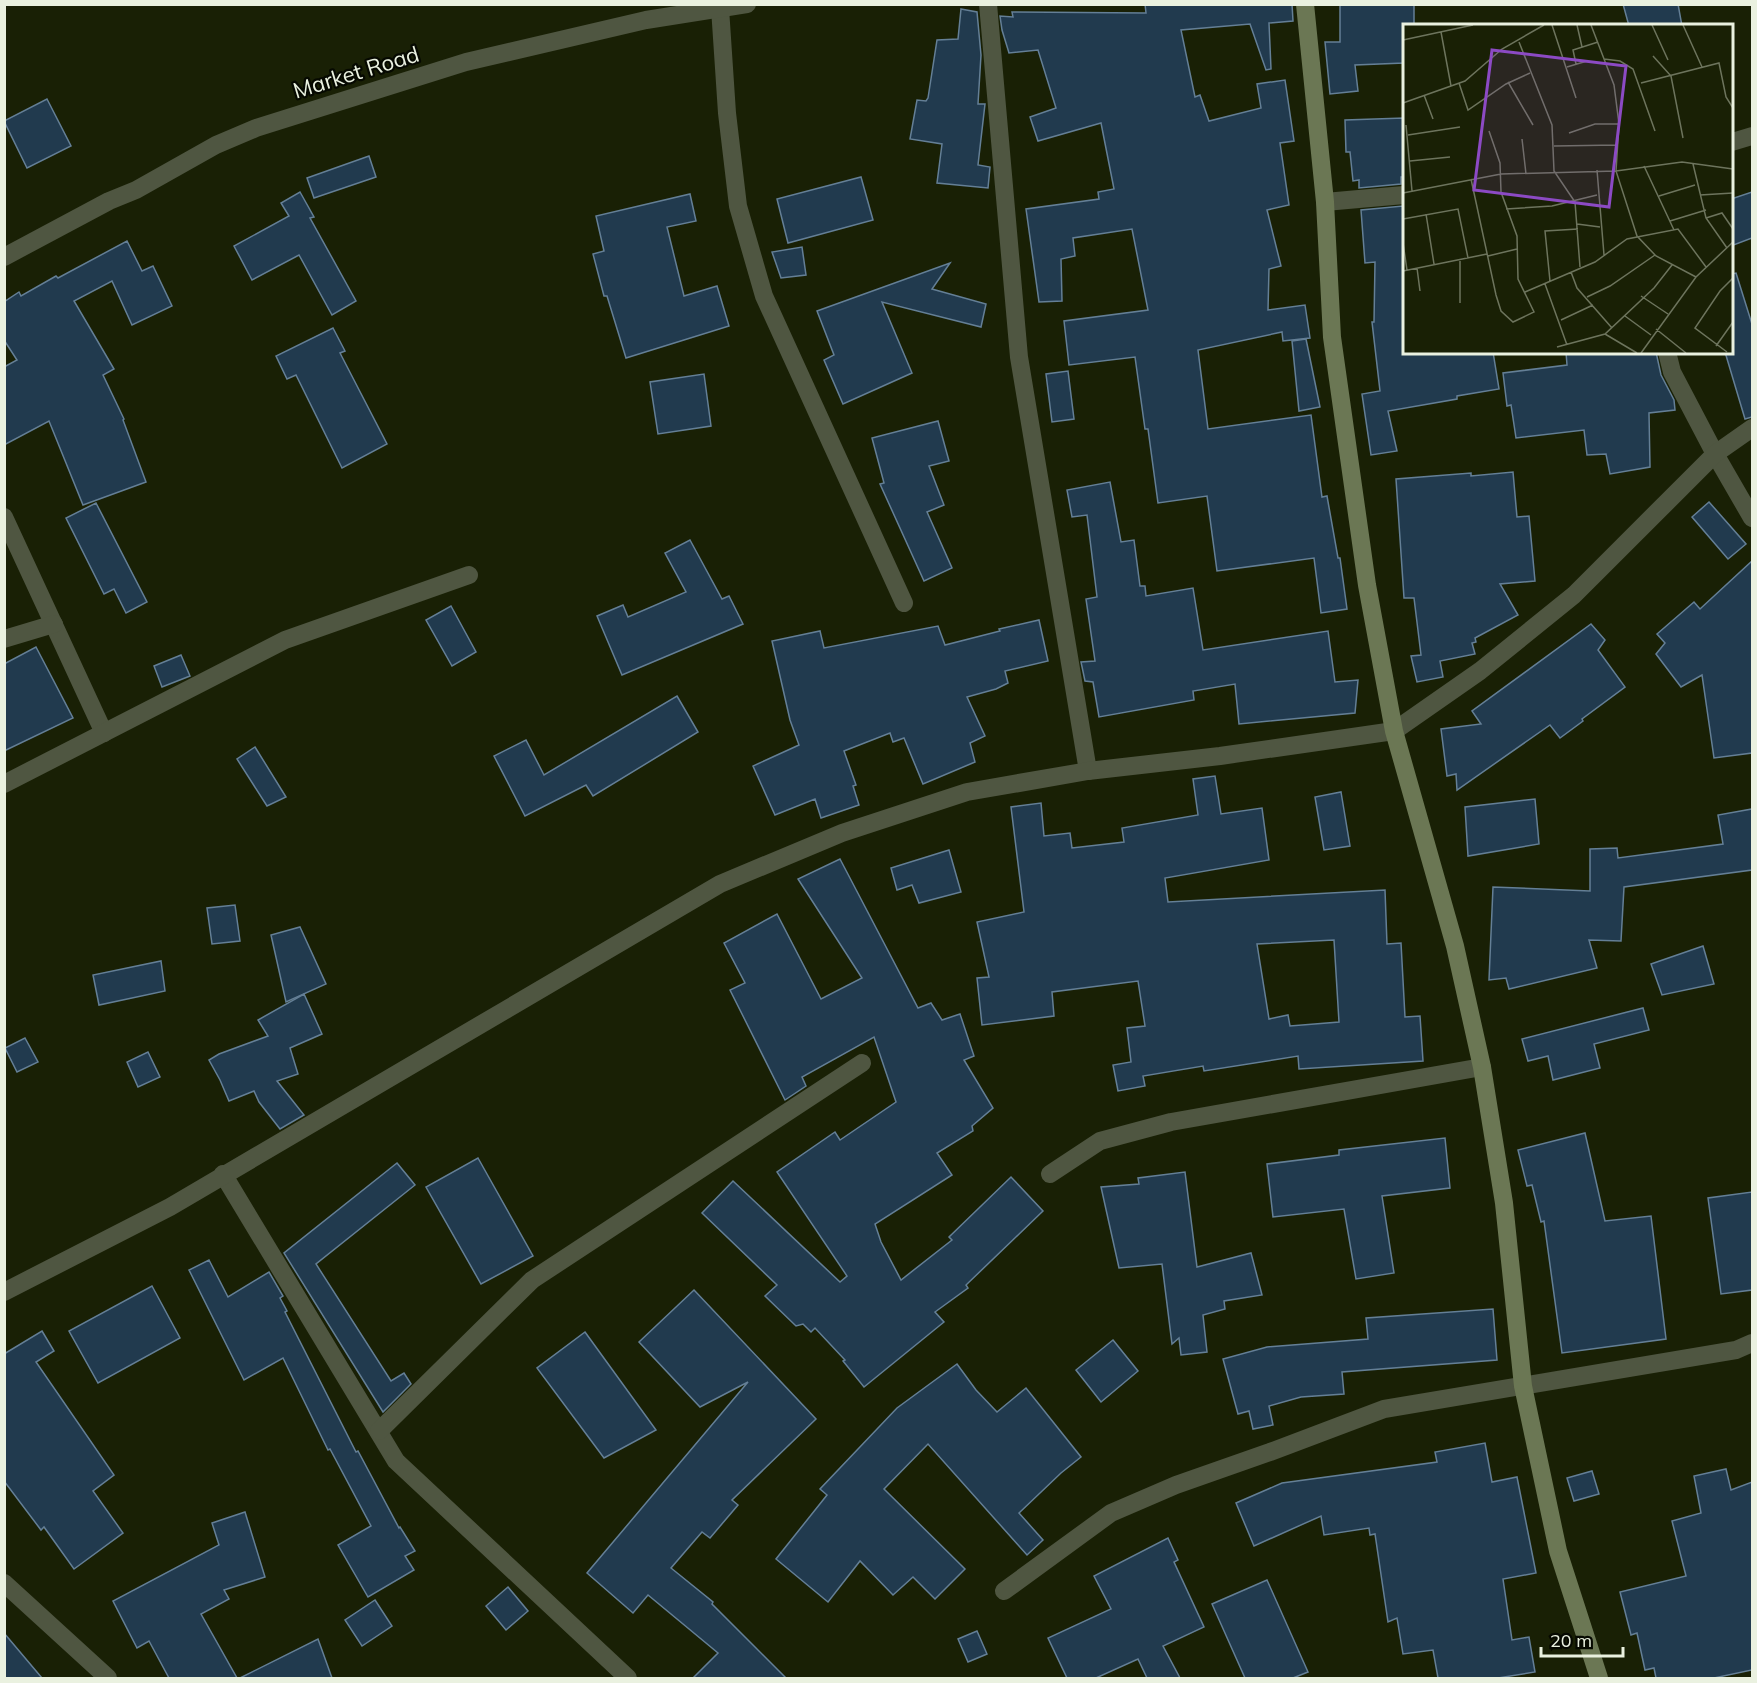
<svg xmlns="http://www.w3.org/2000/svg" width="1757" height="1683" viewBox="0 0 1757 1683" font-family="Mulish,sans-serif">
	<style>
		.building { fill: #213a4e; stroke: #647f96; stroke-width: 1.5; fill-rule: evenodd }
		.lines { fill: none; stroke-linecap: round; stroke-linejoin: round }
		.street { stroke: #4f5641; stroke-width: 18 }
		.secondary { stroke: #6b7754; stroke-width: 18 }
		.labels { text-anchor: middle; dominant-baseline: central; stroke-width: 4.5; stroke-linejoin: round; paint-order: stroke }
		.street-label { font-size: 22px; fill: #eaf1e0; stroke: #060901 }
		.inset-road { fill: none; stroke: #6d745d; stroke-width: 1.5 }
		.view { fill: #8c4ac4; fill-opacity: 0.15; stroke: #8c4ac4; stroke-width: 3 }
		.inset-edge { fill: none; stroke: #eaf1e0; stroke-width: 3 }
	</style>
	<rect width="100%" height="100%" fill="#192005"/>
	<!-- building -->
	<g class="building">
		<polygon points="1145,4 1292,4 1293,21 1269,23 1271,69 1266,70 1250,24 1181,30 1195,97 1200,95 1209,121 1261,108 1257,84 1285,80 1294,141 1280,143 1289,205 1267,210 1281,266 1269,269 1268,310 1305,305 1310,338 1283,341 1282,332 1198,350 1208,429 1311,415 1322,497 1327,496 1338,558 1340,558 1347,609 1321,613 1314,558 1217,571 1207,496 1158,503 1148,429 1145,429 1135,357 1069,365 1064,321 1148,310 1132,229 1073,238 1075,256 1061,259 1062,301 1039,302 1026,209 1099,199 1098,192 1114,189 1101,123 1038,141 1030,117 1056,108 1038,50 1009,53 1002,30 1000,16 1013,17 1012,12 1146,13"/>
		<polygon points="1340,4 1414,4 1414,26 1404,26 1404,63 1355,65 1358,91 1330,94 1325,42 1340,42"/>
		<polygon points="1623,4 1678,4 1682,26 1629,26"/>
		<polygon points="961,9 977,12 981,55 978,104 985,104 978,165 990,167 988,188 937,183 942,144 910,139 917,100 926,101 928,98 937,40 958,39"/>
		<polygon points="47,99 71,146 27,168 4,121"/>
		<polygon points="1404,118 1404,177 1401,177 1401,184 1359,188 1359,180 1353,181 1350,152 1346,152 1345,120"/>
		<polygon points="369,156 376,177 314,198 307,178"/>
		<polygon points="861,177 873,220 788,243 777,199"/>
		<polygon points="300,192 314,217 310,218 356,301 332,315 299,255 252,280 234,246 289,216 281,203"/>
		<polygon points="1752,192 1752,238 1731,246 1731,199"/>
		<polygon points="690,194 696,221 667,227 684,296 717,286 729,326 626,358 607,296 604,296 593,254 604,251 596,216"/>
		<polygon points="1403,206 1404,352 1493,352 1499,389 1457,396 1457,399 1388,411 1397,451 1371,455 1362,394 1380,391 1372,322 1374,322 1375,262 1365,263 1361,210"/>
		<polygon points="127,241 142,271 153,266 172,306 132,325 112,281 74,301 114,369 103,375 124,419 123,420 146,482 83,505 49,421 4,445 4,367 17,360 4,340 4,302 19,292 21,296 56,276 58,278"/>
		<polygon points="802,247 806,275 781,278 772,252"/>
		<polygon points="950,263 932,289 986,304 981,327 882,302 912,373 843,404 824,360 834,355 817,311"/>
		<polygon points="1736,273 1752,324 1752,417 1745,419 1725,352 1731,352 1731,274"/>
		<polygon points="333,328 345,351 340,353 387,444 342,468 296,375 287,379 276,356"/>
		<polygon points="1306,339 1320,407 1299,411 1292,341"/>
		<polygon points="1566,352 1656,352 1661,375 1674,400 1675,410 1649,413 1650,467 1610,474 1606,454 1587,455 1584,430 1516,438 1511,405 1507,406 1503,373 1567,365"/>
		<polygon points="1068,371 1074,419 1052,422 1046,374"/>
		<polygon points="704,374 711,426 658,434 650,382"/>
		<polygon points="938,421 949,461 929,466 944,505 927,512 952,568 924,581 880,484 884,483 872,438"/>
		<polygon points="1513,472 1517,517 1529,516 1535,581 1500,584 1518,615 1475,638 1476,642 1472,643 1475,654 1440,661 1443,677 1417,682 1411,656 1421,655 1414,598 1404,598 1396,479 1471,473 1471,476"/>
		<polygon points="1110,482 1121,542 1134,540 1140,586 1145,586 1146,596 1193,588 1203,650 1328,631 1335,682 1358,680 1355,713 1239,724 1235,684 1193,691 1194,700 1099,717 1093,682 1085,681 1081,662 1095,661 1086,599 1097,597 1087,515 1072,517 1067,490"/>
		<polygon points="1709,502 1746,544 1728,559 1692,517"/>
		<polygon points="96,503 147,602 126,613 114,589 104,594 66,518"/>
		<polygon points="690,540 722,599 729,596 743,624 622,675 597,616 623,605 628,617 686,592 665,553"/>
		<polygon points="1752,561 1752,753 1714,758 1702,675 1681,687 1656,654 1665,643 1657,634 1694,602 1700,609"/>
		<polygon points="451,606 476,652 452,666 426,620"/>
		<polygon points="1039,620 1048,661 1005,671 1008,683 996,689 967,697 985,736 970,743 975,762 923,784 904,738 893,742 890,733 844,751 856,785 853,786 859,805 821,818 815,799 775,815 753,766 799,745 790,720 772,641 820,631 824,648 938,626 945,645 1000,631 999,629"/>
		<polygon points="1591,624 1605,640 1598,650 1625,687 1582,719 1583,721 1560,738 1550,725 1457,790 1456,774 1447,776 1441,729 1481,724 1472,711"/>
		<polygon points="36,647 73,718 4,751 4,664"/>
		<polygon points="181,655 190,676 162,687 154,666"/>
		<polygon points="677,696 698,732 593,796 586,785 525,816 494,756 526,740 544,775"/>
		<polygon points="255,747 286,797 267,806 237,759"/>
		<path d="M 1215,776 L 1221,814 L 1262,808 L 1269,860 L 1165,878 L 1168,902 L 1385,890 L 1387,944 L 1401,943 L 1405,1017 L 1420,1016 L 1423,1061 L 1299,1069 L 1298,1056 L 1204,1071 L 1203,1066 L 1143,1076 L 1145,1086 L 1118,1091 L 1113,1065 L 1131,1062 L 1127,1028 L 1145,1026 L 1138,981 L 1052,992 L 1054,1016 L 982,1025 L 977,978 L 989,977 L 977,922 L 1024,912 L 1011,807 L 1041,803 L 1044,836 L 1070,833 L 1072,848 L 1124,842 L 1122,828 L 1198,815 L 1193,779 ZM 1334,940 L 1339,1022 L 1290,1026 L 1288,1015 L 1269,1019 L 1257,944 Z"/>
		<polygon points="1341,792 1350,846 1324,850 1315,797"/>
		<polygon points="1535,799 1539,844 1468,856 1465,807"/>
		<polygon points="1752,809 1752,870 1624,887 1621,941 1589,940 1597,968 1509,989 1506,978 1489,980 1493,887 1590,891 1590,849 1617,848 1618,858 1723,844 1718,815"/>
		<polygon points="949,850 961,892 919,903 912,885 897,890 891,868"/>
		<polygon points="840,859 918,1008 931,1003 942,1020 960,1014 974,1056 964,1060 993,1108 972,1126 973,1131 937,1153 952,1175 875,1224 881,1242 901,1280 952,1240 949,1237 1011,1177 1043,1211 966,1285 968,1288 935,1312 944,1322 864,1387 843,1361 845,1360 815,1328 811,1332 803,1324 796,1326 765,1296 777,1285 702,1213 733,1181 840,1282 847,1276 777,1172 835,1132 840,1140 896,1102 874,1037 802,1077 806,1086 785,1100 730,990 745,983 724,943 777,914 821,999 862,978 798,879"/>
		<polygon points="235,905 240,941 212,944 207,908"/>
		<polygon points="300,927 326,984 286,1002 271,935"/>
		<polygon points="1703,946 1714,984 1662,995 1651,964"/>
		<polygon points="161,961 165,991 99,1005 93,975"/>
		<polygon points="304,994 322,1034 290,1048 298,1074 277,1081 304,1115 280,1129 259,1102 254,1091 229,1101 220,1080 209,1060 219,1054 268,1036 258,1020"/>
		<polygon points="1643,1008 1649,1030 1594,1044 1600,1068 1553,1080 1548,1056 1528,1061 1522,1039"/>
		<polygon points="25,1038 38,1062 17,1072 5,1048"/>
		<polygon points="148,1052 160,1077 138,1087 127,1062"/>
		<polygon points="1585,1133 1605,1221 1651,1216 1666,1339 1562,1353 1544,1221 1541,1222 1532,1185 1527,1186 1518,1150"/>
		<polygon points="1445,1138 1450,1188 1382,1196 1394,1273 1356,1279 1344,1209 1273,1217 1267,1164 1339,1155 1339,1150"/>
		<polygon points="478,1158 533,1256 481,1284 426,1187"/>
		<polygon points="397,1163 415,1185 316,1264 391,1381 404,1373 411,1384 383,1412 284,1253"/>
		<polygon points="1185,1172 1197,1267 1251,1253 1262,1295 1224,1301 1225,1309 1203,1315 1207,1352 1181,1355 1179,1338 1172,1344 1162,1264 1119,1268 1101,1187 1139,1184 1138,1178"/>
		<polygon points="1752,1192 1752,1290 1721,1294 1708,1198"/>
		<polygon points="209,1260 228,1297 269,1272 283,1296 280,1298 287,1311 285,1312 356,1452 358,1451 399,1528 400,1527 415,1551 405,1556 414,1570 368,1597 338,1545 371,1526 330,1449 328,1450 283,1358 244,1380 189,1270"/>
		<polygon points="152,1286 180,1338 98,1383 69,1331"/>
		<polygon points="694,1290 816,1419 732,1500 738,1505 710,1538 702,1532 671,1568 713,1602 712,1604 786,1678 693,1678 718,1653 648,1595 633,1613 587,1573 748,1382 700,1407 639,1342"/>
		<polygon points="1493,1309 1497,1360 1342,1372 1344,1394 1301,1397 1269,1406 1273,1425 1253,1429 1249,1411 1238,1414 1223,1359 1267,1347 1368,1339 1366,1318"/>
		<polygon points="42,1331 54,1351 36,1362 114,1475 93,1491 123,1533 74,1569 44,1527 41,1530 4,1481 4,1354"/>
		<polygon points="585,1332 656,1430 604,1458 537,1368"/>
		<polygon points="1113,1340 1138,1371 1101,1402 1076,1370"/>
		<polygon points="957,1364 976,1390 997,1412 1026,1388 1081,1457 1061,1473 1019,1513 1043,1540 1027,1555 928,1444 884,1489 965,1569 935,1599 913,1577 893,1595 860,1561 828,1602 776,1559 827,1495 820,1489 897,1408"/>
		<polygon points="1485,1443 1492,1482 1517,1477 1536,1573 1503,1579 1512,1640 1529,1637 1535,1672 1498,1678 1438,1678 1433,1650 1403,1654 1397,1618 1388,1622 1375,1534 1370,1535 1369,1528 1324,1535 1321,1516 1254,1546 1236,1503 1282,1483 1437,1462 1435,1452"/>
		<polygon points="1726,1469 1731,1490 1752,1482 1752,1670 1714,1678 1656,1678 1654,1668 1645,1670 1637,1633 1631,1635 1620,1592 1686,1576 1672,1521 1701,1513 1694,1476"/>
		<polygon points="1592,1471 1599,1494 1574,1501 1567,1478"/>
		<polygon points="245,1512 265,1577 224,1590 229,1599 201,1614 237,1678 169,1678 149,1641 137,1648 113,1601 219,1545 212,1523"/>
		<polygon points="1168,1538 1178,1560 1174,1562 1204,1627 1163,1646 1180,1678 1147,1678 1138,1659 1096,1678 1067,1678 1048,1638 1111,1609 1094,1576"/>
		<polygon points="1267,1580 1308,1672 1293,1678 1245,1678 1212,1604"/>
		<polygon points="508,1587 528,1611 506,1630 486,1606"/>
		<polygon points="375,1600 392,1626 362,1646 345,1620"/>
		<polygon points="977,1631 987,1654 968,1662 958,1639"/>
		<polygon points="4,1633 42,1678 4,1678"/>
		<polygon points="318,1639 332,1678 240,1678"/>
	</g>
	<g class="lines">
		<!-- street -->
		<g class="street">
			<polyline points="988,4 1019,357 1088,771"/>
			<polyline points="720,8 727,113 738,206 764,296 904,603"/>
			<polyline points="1732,142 1752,136"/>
			<polyline points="1325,202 1404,195"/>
			<polyline points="4,257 109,201 136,190 216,145 256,128 466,62 646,20 747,4"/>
			<polyline points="1667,352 1672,372 1715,454 1752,518"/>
			<polyline points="4,517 104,733"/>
			<polyline points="4,639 54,624"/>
			<polyline points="4,784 285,640 469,575"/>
			<polyline points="223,1174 396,1461 628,1678"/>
			<polyline points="1050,1174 1100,1141 1171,1122 1482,1067"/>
			<polyline points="4,1292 170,1207 720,884 842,833 967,792 1088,771 1220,756 1394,731 1480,671 1574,595 1715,454 1752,428"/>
			<polyline points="379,1431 532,1280 862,1063"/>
			<polyline points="4,1583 108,1678"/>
			<polyline points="1004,1591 1111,1513 1176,1485 1270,1452 1384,1409 1736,1350 1752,1343"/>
		</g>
		<!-- secondary -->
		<polyline class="secondary" points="1305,4 1325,202 1332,337 1367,585 1394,731 1455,946 1482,1067 1504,1203 1523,1386 1558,1551 1599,1678"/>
	</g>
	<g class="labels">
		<!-- street labels -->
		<g class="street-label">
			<text transform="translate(356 72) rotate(-17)">Market Road</text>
		</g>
	</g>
	<!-- overview -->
	<g transform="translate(1403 24)">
		<rect width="330" height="330" fill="#192005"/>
		<path class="inset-road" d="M 149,1 L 173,74M 174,1 L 179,23M 188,1 L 211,61 L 216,100 L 213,147 L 234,212 L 253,232 L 293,253M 249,1 L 265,36M 280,1 L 299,43M 38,8 L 48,62M 0,16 L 70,1M 116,18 L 149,101 L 151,147 L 172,178 L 177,243M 250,32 L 268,52 L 280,114M 201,35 L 217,37 L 230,45 L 252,107M 173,40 L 170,26 L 195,18M 164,43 L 184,37M 105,58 L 130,101M 56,59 L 65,86 L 103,60 L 127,49M 238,59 L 316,39 L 323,73 L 330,84M 21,71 L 30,95M 0,79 L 62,57 L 99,25 L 141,1M 3,101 L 9,167M 166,109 L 192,100 L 216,100M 5,111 L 57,103M 119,115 L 123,150M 151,122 L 214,121M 7,137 L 47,133M 290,140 L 303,194 L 324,224M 241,142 L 271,206M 194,146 L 201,231M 68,155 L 93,271 L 98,287 L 110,298 L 131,288 L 115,255 L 114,212 L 98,168 L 97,139 L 86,107M 0,169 L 98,150 L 213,147 L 279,138 L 330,145M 297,171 L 330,169M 256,172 L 292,161M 103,185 L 149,182 L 194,171M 23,190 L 31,240M 303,194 L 319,189 L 330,205M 0,195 L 55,185 L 65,234M 267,197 L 303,186M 174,200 L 197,203M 0,219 L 4,246M 85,232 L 114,225M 57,235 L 57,279M 14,244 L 17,267M 0,247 L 84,230M 168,248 L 174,264 L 209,304M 147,257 L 142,207 L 175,205M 142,260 L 164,321M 122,268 L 192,238 L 224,215 L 275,205 L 303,243M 238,272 L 265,290M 184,273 L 207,262 L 252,231M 222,292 L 248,311M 158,296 L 190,281M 253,305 L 283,329M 202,310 L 234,329M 313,322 L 330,298M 154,323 L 202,310 L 251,264 L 269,241M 324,328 L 292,304 L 317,267 L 330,254M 238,329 L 293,253 L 330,218"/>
		<path class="view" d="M 89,26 L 223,42 L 206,183 L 71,166 Z"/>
		<rect width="330" height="330" class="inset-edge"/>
	</g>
	<!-- border -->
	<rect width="1757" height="1683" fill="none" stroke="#eaf1e0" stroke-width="12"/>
	<!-- scale -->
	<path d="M1541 1647v9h82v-9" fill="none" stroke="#eaf1e0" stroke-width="3"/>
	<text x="1550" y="1647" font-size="18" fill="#eaf1e0" stroke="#060901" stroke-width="4.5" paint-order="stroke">20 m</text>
</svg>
